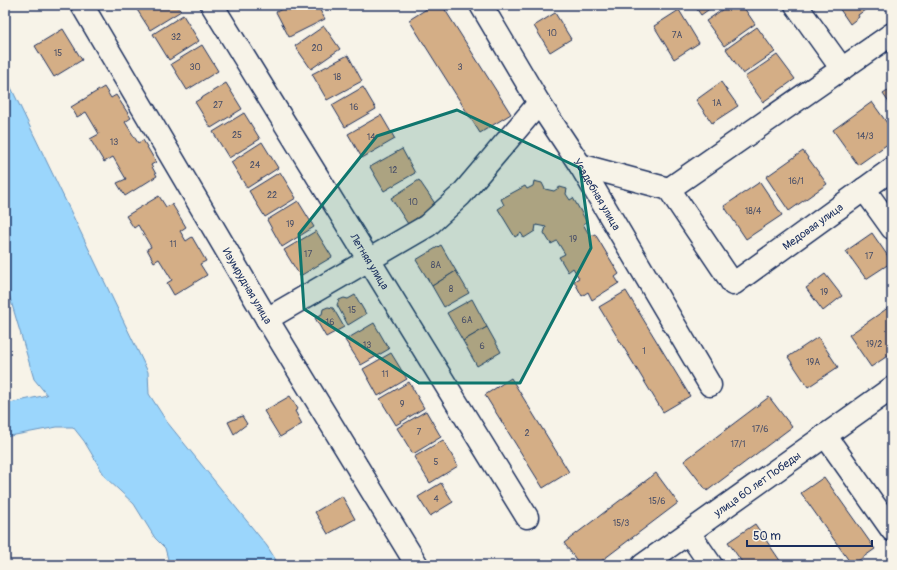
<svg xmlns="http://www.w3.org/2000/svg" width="897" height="570" viewBox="0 0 897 570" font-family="Pangolin,sans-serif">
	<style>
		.water { fill: #9bd6fc; stroke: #6893bd }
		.building { fill: #d4ae86; stroke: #1b2f5e }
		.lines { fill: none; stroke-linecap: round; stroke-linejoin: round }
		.minor-casing { stroke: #1b2f5e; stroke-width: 25 }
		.minor { stroke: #f7f3e8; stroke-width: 22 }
		.marked { fill: #0f766e; fill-opacity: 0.2; stroke: #0f766e; stroke-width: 3; stroke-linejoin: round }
		.labels { text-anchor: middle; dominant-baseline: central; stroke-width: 3; stroke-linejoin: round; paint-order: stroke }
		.number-label { font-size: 9px; fill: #494f68 }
		.street-label { font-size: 11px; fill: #1b2f5e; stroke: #f7f3e8 }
	</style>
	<rect width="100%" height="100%" fill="#f7f3e8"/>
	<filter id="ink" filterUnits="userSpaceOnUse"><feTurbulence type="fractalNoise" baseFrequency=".025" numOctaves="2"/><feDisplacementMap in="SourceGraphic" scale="8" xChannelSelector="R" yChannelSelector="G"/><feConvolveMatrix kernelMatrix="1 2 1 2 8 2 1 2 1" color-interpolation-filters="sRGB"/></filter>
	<g filter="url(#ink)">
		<!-- water -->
		<polygon class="water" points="5,75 148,372 149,394 167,422 267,546 279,565 172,565 169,563 165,548 155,538 134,504 106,478 84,441 73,427 57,427 5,437 5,404 47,395 34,379 5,281"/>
		<!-- building -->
		<g class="building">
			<polygon points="134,5 177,5 181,11 150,30"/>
			<polygon points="290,5 317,5 325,19 289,37 276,12"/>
			<polygon points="433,5 442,5 511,114 480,133 409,20"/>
			<polygon points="537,5 549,5 541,10"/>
			<polygon points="694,5 715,5 701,15"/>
			<polygon points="729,5 742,5 755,24 724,46 706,21"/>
			<polygon points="837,5 872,5 858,15 859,17 850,24"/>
			<polygon points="679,10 699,43 674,59 654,26"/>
			<polygon points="555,13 571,39 550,52 534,26"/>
			<polygon points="183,15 199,41 169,60 153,34"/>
			<polygon points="324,26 340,49 311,69 295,46"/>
			<polygon points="757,27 775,52 743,74 726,49"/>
			<polygon points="63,29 82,60 54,77 35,46"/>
			<polygon points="202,45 218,71 187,90 171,64"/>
			<polygon points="348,55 362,81 327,100 312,74"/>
			<polygon points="777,55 795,79 763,102 745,77"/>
			<polygon points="721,82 738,106 712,123 696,100"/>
			<polygon points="226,83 242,109 211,128 195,102"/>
			<polygon points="104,87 111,98 116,95 131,118 125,122 138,143 143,140 156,162 151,165 157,176 125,196 117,183 126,179 113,157 104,162 90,139 99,134 86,112 77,117 71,107"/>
			<polygon points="363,87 376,109 345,127 332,105"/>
			<polygon points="892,88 892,107 883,94"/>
			<polygon points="872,102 892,130 892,141 858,165 833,130"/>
			<polygon points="244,113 260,139 229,158 213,132"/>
			<polygon points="381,115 395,139 362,158 348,134"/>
			<polygon points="262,142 278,168 247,188 231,162"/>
			<polygon points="402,149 415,173 384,191 370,167"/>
			<polygon points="803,151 827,184 789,211 766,177"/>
			<polygon points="280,172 296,198 265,217 249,191"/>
			<polygon points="419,180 436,205 408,224 391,198"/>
			<polygon points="534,181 542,183 545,189 554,191 560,187 567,189 566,194 570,200 573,198 587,222 583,224 590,236 595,234 619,274 615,277 619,283 592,300 588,292 582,296 574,281 579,278 573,268 568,272 559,257 565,254 557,241 551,244 544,233 546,227 536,225 535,231 524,238 521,233 515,237 498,209 504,205 501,199 525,186 527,189 533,186"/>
			<polygon points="760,182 782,215 746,239 724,206"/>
			<polygon points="159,196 166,207 172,204 186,227 180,231 186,241 192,237 206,261 200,264 207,275 174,295 167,283 172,280 159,259 154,262 147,249 151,247 138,225 134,228 126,216"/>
			<polygon points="298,201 314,227 282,247 267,220"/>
			<polygon points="316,231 332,257 300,276 284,250"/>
			<polygon points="872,233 892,262 866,279 846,251"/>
			<polygon points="441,245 456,271 432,286 416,260"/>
			<polygon points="456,271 469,293 444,307 432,286"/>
			<polygon points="825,274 842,296 823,311 806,288"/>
			<polygon points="626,291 690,396 663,412 599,307"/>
			<polygon points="355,295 366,314 348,325 337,305 339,300 344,298 348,299"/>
			<polygon points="472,299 487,327 463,341 447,313"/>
			<polygon points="892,305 892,353 871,367 849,335"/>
			<polygon points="328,307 333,308 344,327 326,337 315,318 322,314 323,309"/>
			<polygon points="374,323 389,349 361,365 345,340"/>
			<polygon points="487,327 501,352 477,366 463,341"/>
			<polygon points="818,337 838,367 808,387 788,357"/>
			<polygon points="391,353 407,379 378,396 363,369"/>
			<polygon points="511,378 569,472 543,488 485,395"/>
			<polygon points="409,382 424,408 396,425 380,399"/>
			<polygon points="290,396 298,409 295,411 302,424 280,437 264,411"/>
			<polygon points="769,397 792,427 707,491 684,461"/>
			<polygon points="426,411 441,437 413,454 397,428"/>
			<polygon points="242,416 247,424 234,434 228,422"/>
			<polygon points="443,440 458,466 430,483 414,457"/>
			<polygon points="656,473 678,503 596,565 580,565 564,543"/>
			<polygon points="824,477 875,549 852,565 801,493"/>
			<polygon points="441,483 453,502 430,516 418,497"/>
			<polygon points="342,496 355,519 328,534 315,512"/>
			<polygon points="755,524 783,565 744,565 728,542"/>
		</g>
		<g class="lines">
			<!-- minor casing -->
			<g class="minor-casing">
				<g id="minor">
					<path id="s1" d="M 82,5 L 267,319 L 417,565"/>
					<path id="s2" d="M 212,5 L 527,517"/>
					<path id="s3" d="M 481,5 L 539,103 L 580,165 L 710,385"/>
					<polyline points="796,5 842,69"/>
					<path id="s4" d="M 580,165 L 669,189 L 733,284 L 892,169"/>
					<polyline points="669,189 892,34"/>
					<polyline points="864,189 892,228"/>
					<polyline points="267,319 427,226 461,195 539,103"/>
					<polyline points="825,435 892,530"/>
					<polyline points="689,533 711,565"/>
					<path id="s5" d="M 643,565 L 892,388"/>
				</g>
			</g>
			<!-- minor -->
			<use href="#minor" class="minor"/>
		</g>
	</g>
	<!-- marked area -->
	<path class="marked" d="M 457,110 L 580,168 L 591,248 L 520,383 L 419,383 L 304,309 L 299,234 L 377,136 Z"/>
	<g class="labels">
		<!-- number labels -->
		<g class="number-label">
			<text x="552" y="33">10</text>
			<text x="677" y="35">7А</text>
			<text x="176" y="37">32</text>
			<text x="317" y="48">20</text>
			<text x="58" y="53">15</text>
			<text x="195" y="67">30</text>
			<text x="460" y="67">3</text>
			<text x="337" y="77">18</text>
			<text x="717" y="103">1А</text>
			<text x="218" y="105">27</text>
			<text x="354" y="107">16</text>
			<text x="237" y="135">25</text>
			<text x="865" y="136">14/3</text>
			<text x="371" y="137">14</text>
			<text x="114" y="142">13</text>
			<text x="255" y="165">24</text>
			<text x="393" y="170">12</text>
			<text x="796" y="181">16/1</text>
			<text x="272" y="195">22</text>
			<text x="413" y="202">10</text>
			<text x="753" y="211">18/4</text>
			<text x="290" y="224">19</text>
			<text x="573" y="239">19</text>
			<text x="173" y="244">11</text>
			<text x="308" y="254">17</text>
			<text x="869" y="256">17</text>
			<text x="436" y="265">8А</text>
			<text x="451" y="289">8</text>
			<text x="824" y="292">19</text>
			<text x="352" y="310">15</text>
			<text x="467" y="320">6А</text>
			<text x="330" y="322">16</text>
			<text x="874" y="344">19/2</text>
			<text x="367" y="345">13</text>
			<text x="482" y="346">6</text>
			<text x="644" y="351">1</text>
			<text x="813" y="362">19А</text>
			<text x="385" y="374">11</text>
			<text x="402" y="404">9</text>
			<text x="760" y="429">17/6</text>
			<text x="419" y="432">7</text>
			<text x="527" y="433">2</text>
			<text x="738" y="444">17/1</text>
			<text x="436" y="462">5</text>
			<text x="436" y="499">4</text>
			<text x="657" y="501">15/6</text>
			<text x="621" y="523">15/3</text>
		</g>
		<!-- street labels -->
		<g class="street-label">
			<text stroke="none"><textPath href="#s3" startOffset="222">Усадебная улица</textPath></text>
			<text stroke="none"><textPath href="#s4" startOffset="305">Медовая улица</textPath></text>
			<text stroke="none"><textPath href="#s2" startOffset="301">Летняя улица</textPath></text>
			<text stroke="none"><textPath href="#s1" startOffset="326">Изумрудная улица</textPath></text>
			<text stroke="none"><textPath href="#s5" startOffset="140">улица 60 лет Победы</textPath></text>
		</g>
	</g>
	<!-- margin -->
	<rect width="897" height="570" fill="none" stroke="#f7f3e8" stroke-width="20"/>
	<rect x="10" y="10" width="877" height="550" fill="none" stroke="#1b2f5e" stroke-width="1.5" filter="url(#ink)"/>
	<!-- scale -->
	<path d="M747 540v6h125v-6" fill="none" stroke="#1b2f5e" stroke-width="2"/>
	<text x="753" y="540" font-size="12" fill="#1b2f5e" stroke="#f7f3e8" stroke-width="3" paint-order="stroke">50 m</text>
</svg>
